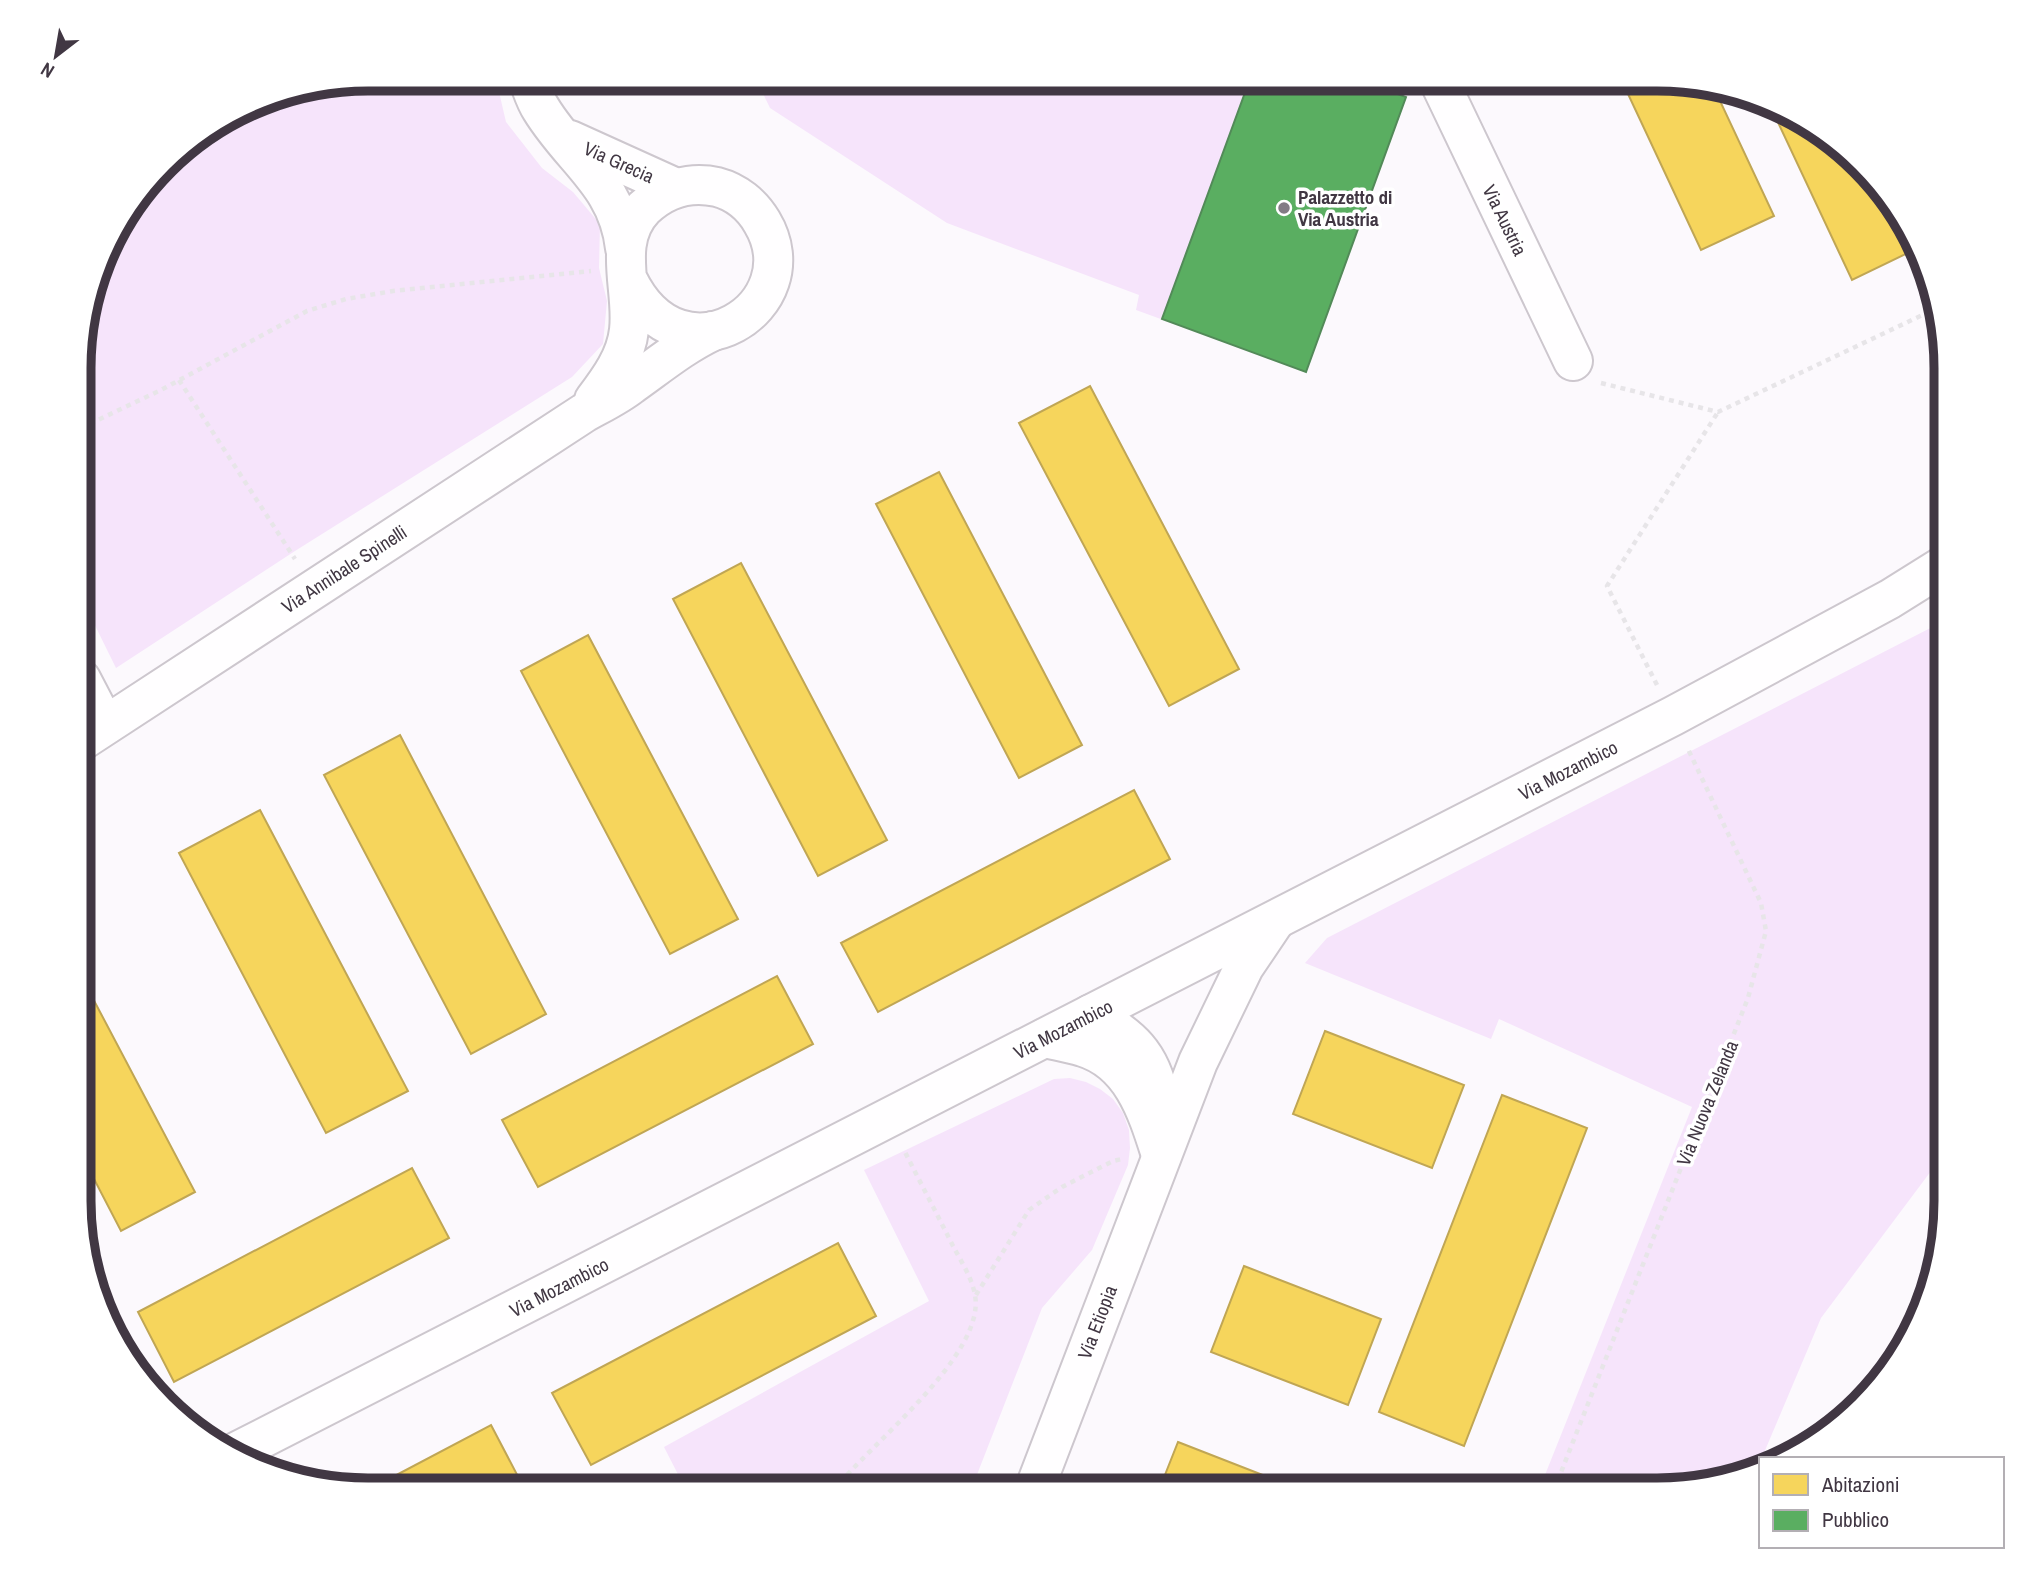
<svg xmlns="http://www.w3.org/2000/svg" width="2025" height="1569" viewBox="0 0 2025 1569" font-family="'Archivo Narrow',sans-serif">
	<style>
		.green { fill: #f6e4fb }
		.homes { fill: #f6d55c; stroke: #c0a654; stroke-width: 2 }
		.public { fill: #5aae61; stroke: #528a58; stroke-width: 2 }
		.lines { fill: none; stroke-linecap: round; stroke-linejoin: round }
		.minor-casing { stroke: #cdc7ce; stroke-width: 42 }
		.path { stroke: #e7e5e8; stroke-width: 4.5; stroke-dasharray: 5 5; stroke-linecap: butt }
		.minor { stroke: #fffeff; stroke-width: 38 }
		.poi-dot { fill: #827b84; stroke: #fff; stroke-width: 2.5 }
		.labels { text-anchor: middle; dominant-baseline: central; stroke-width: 7; stroke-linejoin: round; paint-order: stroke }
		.street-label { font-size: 19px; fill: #413743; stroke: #fff }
		.poi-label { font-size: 19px; font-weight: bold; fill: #413743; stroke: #fff; text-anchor: start }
		.rim { fill: none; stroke: #413743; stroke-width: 9 }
	</style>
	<rect width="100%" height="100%" fill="#fcf9fd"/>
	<!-- green -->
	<g class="green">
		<polygon points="368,79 496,79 506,122 542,168 573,192 600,224 599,268 607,301 603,344 572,377 295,551 116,668 81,597 81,330 117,224 178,150 293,91"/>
		<polygon points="756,79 1357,79 1406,97 1306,372 1136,310 1139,295 947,223 770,108"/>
		<polygon points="1946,620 1946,1151 1821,1318 1758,1467 1657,1490 1539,1490 1692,1107 1499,1019 1491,1039 1305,963 1327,938"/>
		<polygon points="1070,1078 1086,1082 1100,1089 1113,1099 1123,1113 1129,1130 1130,1148 1128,1165 1092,1250 1042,1308 971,1490 686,1490 664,1447 929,1301 864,1170 1054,1079"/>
	</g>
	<!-- homes -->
	<g class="homes">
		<polygon points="1621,79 1675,79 1714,88 1774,216 1701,250"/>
		<polygon points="1768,101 1847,150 1917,241 1918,248 1852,280"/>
		<polygon points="1090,386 1239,669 1169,706 1019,423"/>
		<polygon points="939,472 1082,745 1019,778 876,504"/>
		<polygon points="741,563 887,840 818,876 673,599"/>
		<polygon points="588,635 738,919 670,954 521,671"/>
		<polygon points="400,735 546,1014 471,1054 324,775"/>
		<polygon points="1134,790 1170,859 878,1012 841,943"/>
		<polygon points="260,810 408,1091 326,1133 179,853"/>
		<polygon points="80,974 195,1192 121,1231 80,1152"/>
		<polygon points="777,976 813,1044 538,1187 502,1120"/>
		<polygon points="1325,1031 1464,1085 1432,1168 1293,1114"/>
		<polygon points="1502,1095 1587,1128 1464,1446 1379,1412"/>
		<polygon points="412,1168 449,1238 174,1382 138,1312"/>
		<polygon points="838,1243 876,1316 591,1465 552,1393"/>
		<polygon points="1244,1266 1381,1319 1348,1405 1211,1352"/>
		<polygon points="491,1425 524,1488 522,1490 368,1490"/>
		<polygon points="1178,1442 1301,1490 1159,1490"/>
	</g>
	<!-- public -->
	<polygon class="public" points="1250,79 1357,79 1406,97 1306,372 1162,319"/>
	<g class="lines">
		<!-- minor casing -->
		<g class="minor-casing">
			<g id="minor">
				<path d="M 528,79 C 532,89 535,100 541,109 C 572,160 618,184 625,248"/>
				<polyline points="1438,79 1573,361"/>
				<polyline points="570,140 676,188"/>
				<path d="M 594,400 C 610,379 626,357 629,330 C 634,289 611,242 644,208 C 664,189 690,181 717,187 C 736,192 752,205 762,222 C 812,305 682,390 628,280"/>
				<polyline points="81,679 105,725"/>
				<path d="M 80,742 L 584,413 C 600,404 617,396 631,385 C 658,366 683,345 713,331"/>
				<path d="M 1091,1014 C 1131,1037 1151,1053 1160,1100"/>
				<path d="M 1045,1038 C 1058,1041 1071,1043 1083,1047 C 1132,1062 1147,1111 1161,1155"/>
				<polyline points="234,1453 1673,716 1890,599 1946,564"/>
				<polyline points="1034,1490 1198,1062 1244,967 1275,921"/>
			</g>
		</g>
		<!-- path -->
		<g class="path">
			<polyline points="179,380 295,559"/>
			<polyline points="1601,383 1718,412 1933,310"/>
			<polyline points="81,428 161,390 307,311 346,299 393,291 591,271"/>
			<polyline points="1657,685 1607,586 1718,412"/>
			<polyline points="976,1295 1029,1210 1062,1187 1113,1161 1122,1159"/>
			<path d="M 834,1490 C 869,1445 986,1355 975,1295 C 972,1278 961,1261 953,1246 C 937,1214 920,1182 904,1150"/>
			<polyline points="1554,1490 1748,998 1766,931 1761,903 1688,749"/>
		</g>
		<!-- minor -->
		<use href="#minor" class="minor"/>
	</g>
	<!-- markers -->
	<circle class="poi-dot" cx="1284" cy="208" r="7"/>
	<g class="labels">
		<!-- street labels -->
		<g class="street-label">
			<text transform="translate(619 162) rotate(24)">Via Grecia</text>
			<text transform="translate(1505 220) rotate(64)">Via Austria</text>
			<text transform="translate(344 569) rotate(-33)">Via Annibale Spinelli</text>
			<text transform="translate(1568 770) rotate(-27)">Via Mozambico</text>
			<text transform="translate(1063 1029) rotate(-27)">Via Mozambico</text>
			<text transform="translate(1707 1103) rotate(-68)">Via Nuova Zelanda</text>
			<text transform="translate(559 1287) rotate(-27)">Via Mozambico</text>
			<text transform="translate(1097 1322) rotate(-69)">Via Etiopia</text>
		</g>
		<!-- poi labels -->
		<g class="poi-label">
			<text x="1298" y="197">Palazzetto di<tspan x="1298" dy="22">Via Austria</tspan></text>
		</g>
	</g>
	<!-- crop -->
	<path d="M0 0H2025V1569H0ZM368 91H1657A277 277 0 0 1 1934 368V1201A277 277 0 0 1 1657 1478H368A277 277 0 0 1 91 1201V368A277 277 0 0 1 368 91Z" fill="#fff" fill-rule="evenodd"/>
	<path class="rim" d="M368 91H1657A277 277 0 0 1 1934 368V1201A277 277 0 0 1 1657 1478H368A277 277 0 0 1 91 1201V368A277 277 0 0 1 368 91Z"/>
	<!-- legend -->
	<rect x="1759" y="1457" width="245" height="91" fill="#ffffff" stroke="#b3afb4" stroke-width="2"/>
	<rect x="1773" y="1474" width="35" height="21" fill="#f6d55c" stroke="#b3afb4" stroke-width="2"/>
	<text x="1822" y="1492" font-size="21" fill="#413743">Abitazioni</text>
	<rect x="1773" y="1510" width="35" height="21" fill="#5aae61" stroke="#b3afb4" stroke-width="2"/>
	<text x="1822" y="1527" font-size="21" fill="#413743">Pubblico</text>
	<!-- north arrow -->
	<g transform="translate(56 56) rotate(211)" stroke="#ffffff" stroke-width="5" paint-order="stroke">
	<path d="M0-5L12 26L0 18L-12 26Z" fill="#413743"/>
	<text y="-10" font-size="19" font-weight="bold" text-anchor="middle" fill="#413743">N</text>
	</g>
</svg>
